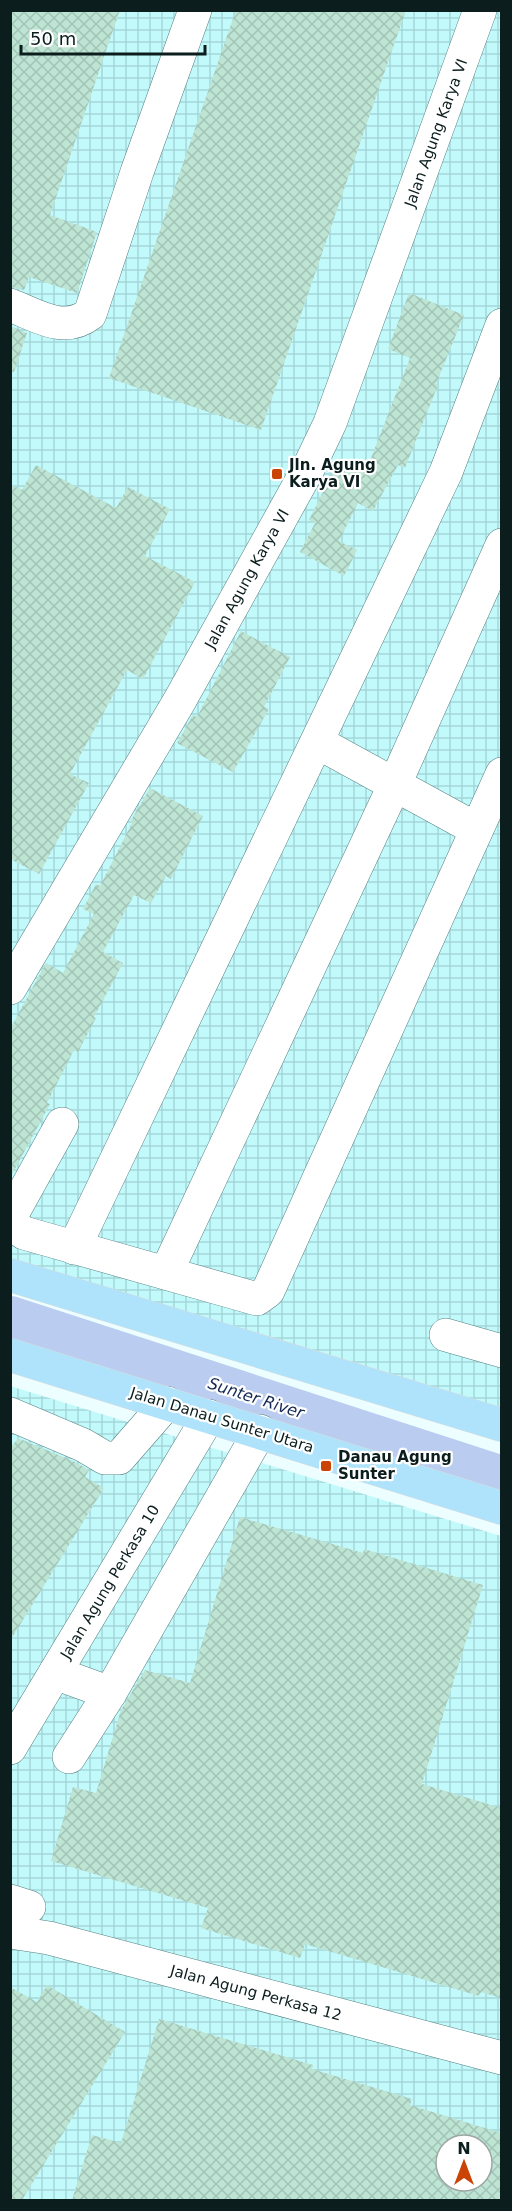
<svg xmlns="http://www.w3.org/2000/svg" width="512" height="2211" viewBox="0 0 512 2211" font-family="'DejaVu Sans',sans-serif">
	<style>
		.industrial { fill: url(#industrial-grid); fill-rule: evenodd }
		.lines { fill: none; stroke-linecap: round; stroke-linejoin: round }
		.river { stroke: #baccef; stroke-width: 44 }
		.building { fill: url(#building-cross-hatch); fill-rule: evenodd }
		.minor-casing { stroke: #558081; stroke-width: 34 }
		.major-casing { stroke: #d8dbdb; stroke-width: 34 }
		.minor { stroke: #fff; stroke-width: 33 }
		.major { stroke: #afe3fc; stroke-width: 33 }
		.poi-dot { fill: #ca4405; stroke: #fff; stroke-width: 2 }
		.labels { text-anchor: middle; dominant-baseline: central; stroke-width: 4.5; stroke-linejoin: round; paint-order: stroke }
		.street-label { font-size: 15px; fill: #0b1d1d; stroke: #fff }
		.poi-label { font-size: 15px; font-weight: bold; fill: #0b1d1d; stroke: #fff; text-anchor: start }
		.water-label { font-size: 16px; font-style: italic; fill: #142954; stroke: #fff }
	</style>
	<defs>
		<pattern id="industrial-grid" width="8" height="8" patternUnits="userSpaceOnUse" patternTransform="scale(1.5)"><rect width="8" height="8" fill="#c2fafc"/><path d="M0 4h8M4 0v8" fill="none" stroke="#a5d6d8"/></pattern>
		<pattern id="building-cross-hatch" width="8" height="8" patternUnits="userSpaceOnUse" patternTransform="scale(1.5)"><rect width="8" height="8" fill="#bee5d4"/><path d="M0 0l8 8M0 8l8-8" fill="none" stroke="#a2c4b6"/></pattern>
	</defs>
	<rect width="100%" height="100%" fill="#ecfeff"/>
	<!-- industrial -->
	<g class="industrial">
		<polygon points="10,11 501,11 501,1410 11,1259"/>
		<path d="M 10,1386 L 501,1536 L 501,2200 L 11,2200 ZM 446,2145 L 482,2145 L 482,2181 L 446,2181 Z"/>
	</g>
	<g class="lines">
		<!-- river -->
		<polyline class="river" points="10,1318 502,1478"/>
	</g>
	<!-- building -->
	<g class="building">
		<polygon points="10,10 120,10 50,215 97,232 77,293 29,277 24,290 10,287"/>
		<polygon points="236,10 406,10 261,430 109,378"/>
		<polygon points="409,293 464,315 436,384 438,385 405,468 398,465 373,511 358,503 339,541 357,550 344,576 300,552 315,523 309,520 340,458 366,471 410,358 388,349"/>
		<polygon points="10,326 27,333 14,372 10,371"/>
		<polygon points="36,465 116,508 128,487 170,509 145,556 195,582 143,679 127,670 70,774 89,783 39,874 10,859 10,484 22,490"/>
		<polygon points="241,631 290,657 264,707 269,709 233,772 177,743 193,715 197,717"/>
		<polygon points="150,788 203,816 171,879 166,876 151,903 134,895 103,952 123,963 94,1017 96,1018 78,1052 74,1050 47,1103 50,1104 10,1178 10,1029 46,963 63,973 94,914 83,909 96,884 100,886 132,823 130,822"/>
		<polygon points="18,1438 75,1462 89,1470 85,1477 104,1488 10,1641 10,1449"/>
		<polygon points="240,1517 363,1553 364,1549 483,1585 422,1784 501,1808 501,1998 481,1992 479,1996 305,1944 300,1958 201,1928 208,1908 51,1861 73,1787 96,1793 121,1710 145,1670 190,1683"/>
		<polygon points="47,1985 125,2032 22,2200 10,2200 10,1987 37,2002"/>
		<path d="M 159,2019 L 313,2065 L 312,2069 L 412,2099 L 410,2105 L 501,2133 L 501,2200 L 72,2200 L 92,2135 L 121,2143 ZM 446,2145 L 482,2145 L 482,2181 L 446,2181 Z"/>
	</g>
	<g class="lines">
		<!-- minor casing -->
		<g class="minor-casing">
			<g id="minor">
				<path d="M 10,305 C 38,316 64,334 90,314 L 137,172 L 195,10"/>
				<polyline points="317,742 476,829"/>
				<polyline points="10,988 180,700 308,469 330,423 480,10"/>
				<polyline points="62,1124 11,1216 14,1226 24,1233 257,1299 268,1291 502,774"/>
				<polyline points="74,1248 446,472 502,325"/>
				<polyline points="166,1273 394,786 502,545"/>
				<polyline points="446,1335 502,1351"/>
				<polyline points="10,1414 83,1445 105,1458 119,1458 167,1403"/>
				<polyline points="55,1673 110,1693"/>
				<polyline points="10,1748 209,1416"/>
				<polyline points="69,1757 110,1693 260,1431"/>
				<polyline points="10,1901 29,1907"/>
				<polyline points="10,1932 49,1938 502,2058"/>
			</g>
		</g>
		<!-- major casing -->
		<g class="major-casing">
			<g id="major">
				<polyline points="10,1275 502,1425"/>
				<polyline points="10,1355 502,1508"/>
			</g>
		</g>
		<!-- minor -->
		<use href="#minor" class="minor"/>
		<!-- major -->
		<use href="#major" class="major"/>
	</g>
	<!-- markers -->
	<g class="poi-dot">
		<rect x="271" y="468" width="12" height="12" rx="3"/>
		<rect x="320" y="1460" width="12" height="12" rx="3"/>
	</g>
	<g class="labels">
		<!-- street labels -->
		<g class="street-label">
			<text transform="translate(436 133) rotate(-70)">Jalan Agung Karya VI</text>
			<text transform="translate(247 579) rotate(-61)">Jalan Agung Karya VI</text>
			<text transform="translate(222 1420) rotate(17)">Jalan Danau Sunter Utara</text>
			<text transform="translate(110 1582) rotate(-59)">Jalan Agung Perkasa 10</text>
			<text transform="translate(256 1993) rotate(15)">Jalan Agung Perkasa 12</text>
		</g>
		<!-- poi labels -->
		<g class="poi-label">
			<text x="289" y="465">Jln. Agung<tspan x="289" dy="17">Karya VI</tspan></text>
			<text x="338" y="1457">Danau Agung<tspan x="338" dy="17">Sunter</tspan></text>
		</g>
		<!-- water labels -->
		<g class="water-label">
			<text transform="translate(256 1398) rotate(18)">Sunter River</text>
		</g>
	</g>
	<!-- border -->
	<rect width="512" height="2211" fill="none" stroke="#0b1d1d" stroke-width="24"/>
	<!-- north arrow -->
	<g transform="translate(464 2163)"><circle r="28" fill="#ffffff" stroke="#9da5a5" stroke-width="1.5"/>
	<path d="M0-4.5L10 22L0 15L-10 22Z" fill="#ca4405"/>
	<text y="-9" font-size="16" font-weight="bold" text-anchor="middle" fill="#0b1d1d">N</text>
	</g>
	<!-- scale -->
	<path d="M21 45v9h184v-9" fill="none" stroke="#0b1d1d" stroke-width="3"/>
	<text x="30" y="45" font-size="18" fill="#0b1d1d" stroke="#ffffff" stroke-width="4.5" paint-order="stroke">50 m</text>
</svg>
